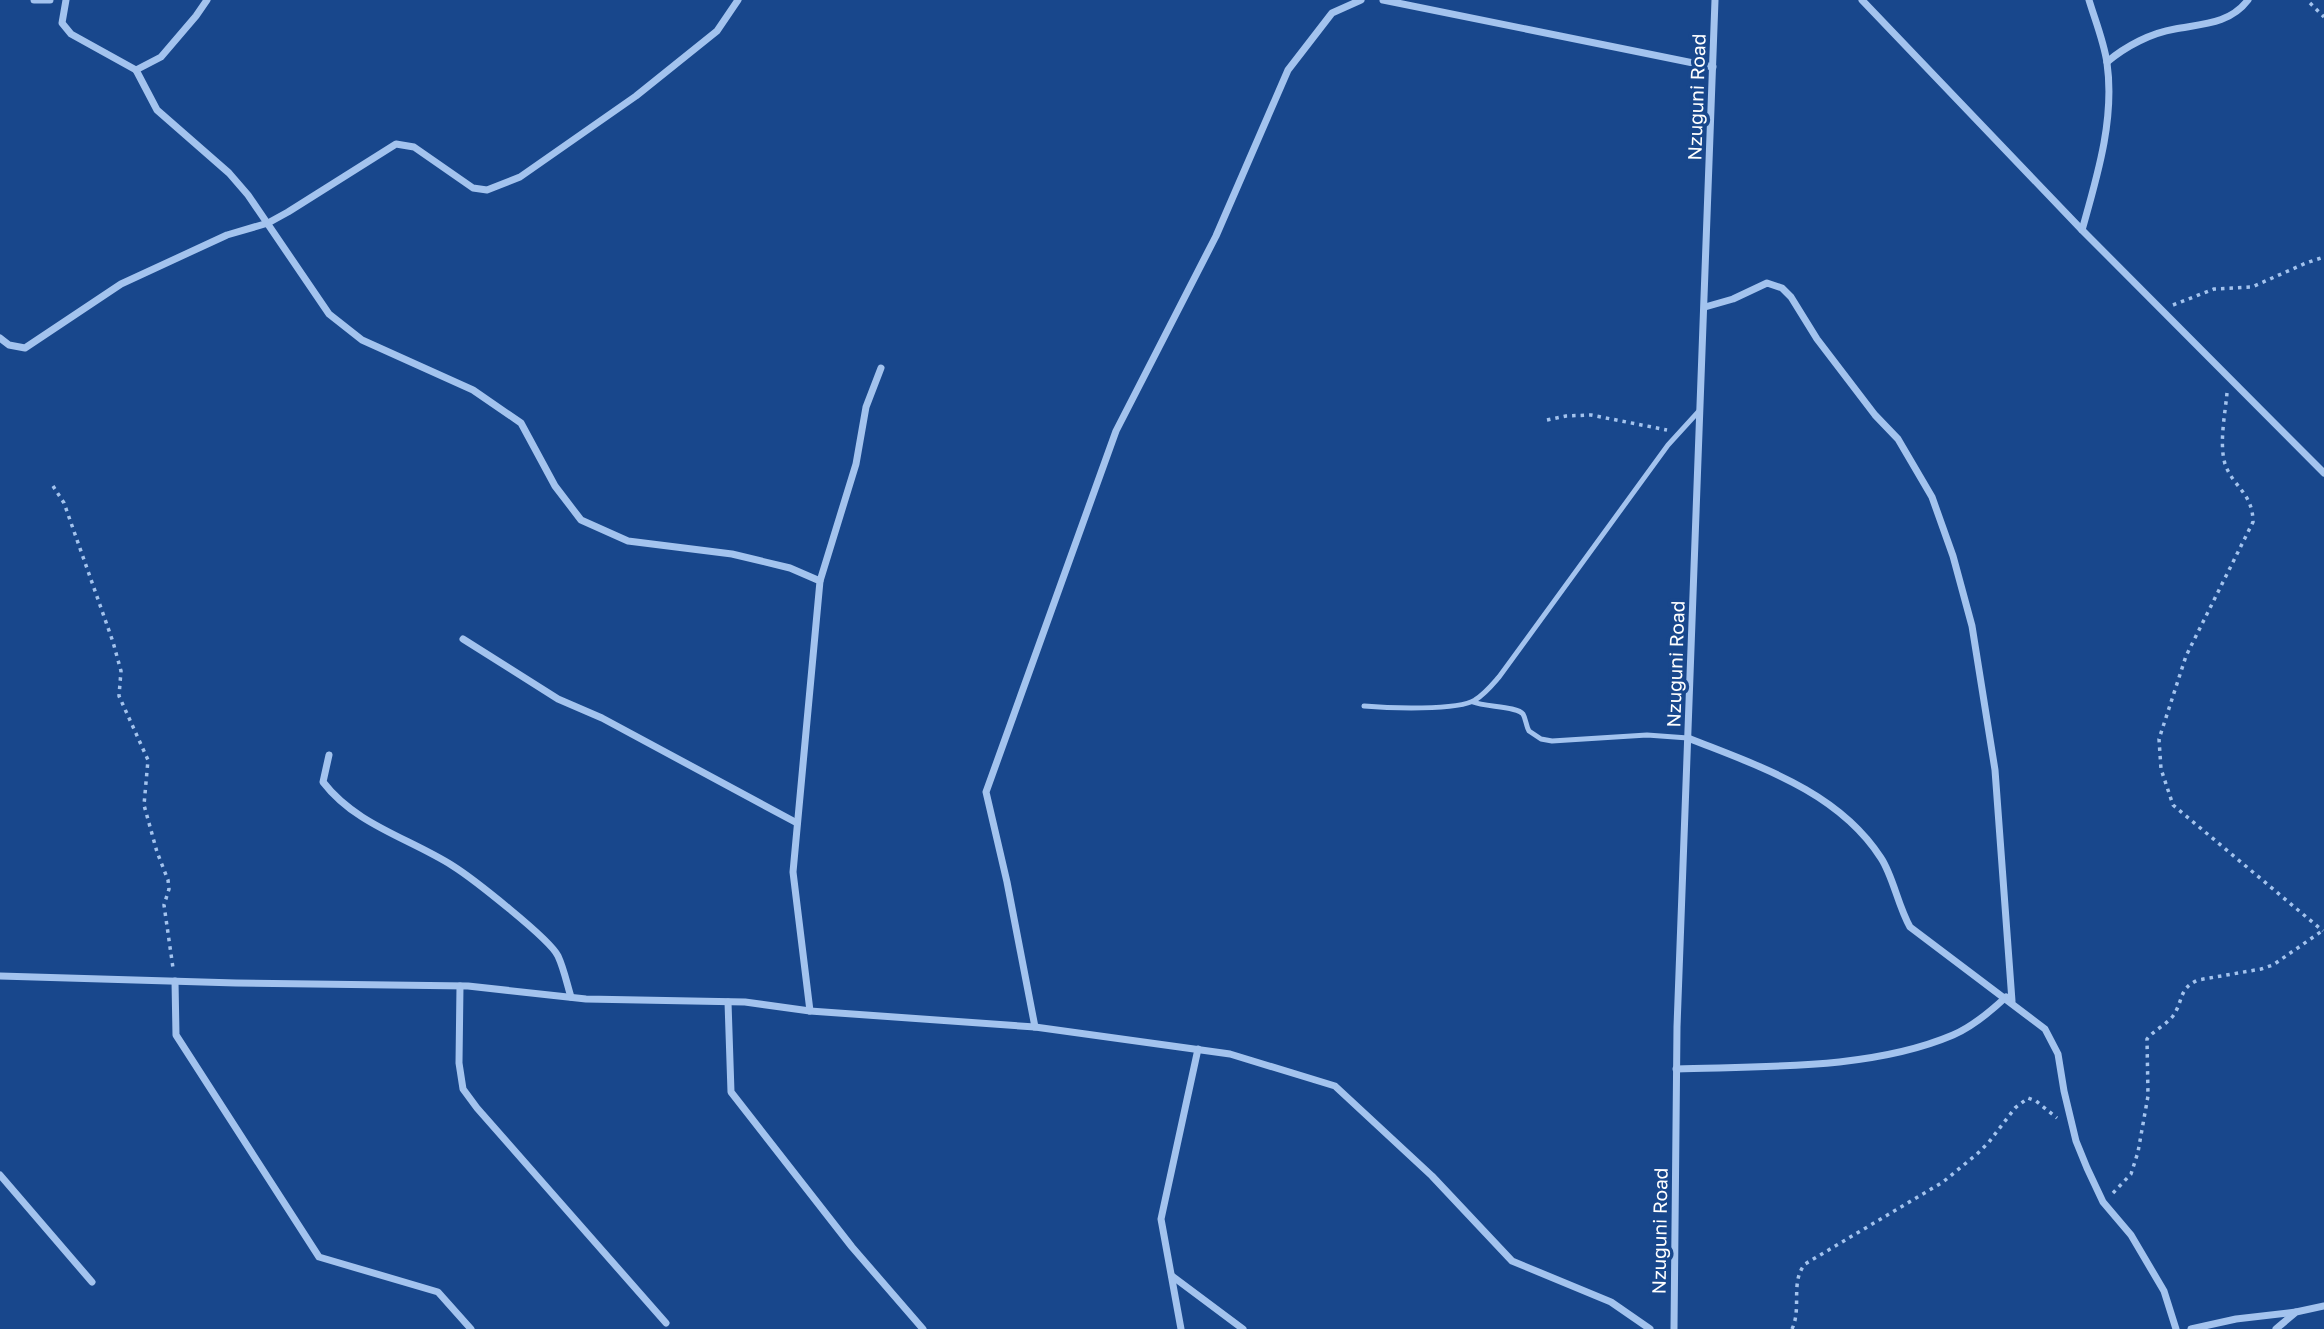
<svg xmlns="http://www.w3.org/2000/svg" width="2324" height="1329" viewBox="0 0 2324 1329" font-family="'Golos Text',sans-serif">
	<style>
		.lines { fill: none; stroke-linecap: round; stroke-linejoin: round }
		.path { stroke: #a3c3ee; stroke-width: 3.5; stroke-dasharray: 3.5 5; stroke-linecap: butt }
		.lane { stroke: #a3c3ee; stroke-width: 5 }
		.street { stroke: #a3c3ee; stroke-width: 7 }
		.labels { text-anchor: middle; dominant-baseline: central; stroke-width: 7; stroke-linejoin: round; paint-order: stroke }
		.street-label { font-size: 19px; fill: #fff; stroke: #18478c }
	</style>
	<rect width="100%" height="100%" fill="#18478c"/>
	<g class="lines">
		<!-- path -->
		<g class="path">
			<polyline points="2310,3 2324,17"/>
			<polyline points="2173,305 2214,289 2252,287 2306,263 2324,257"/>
			<path d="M 2227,393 C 2225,415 2219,443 2225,464 C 2233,487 2253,493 2253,522 L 2186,656 L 2159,739 L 2161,769 L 2173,805 L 2323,931"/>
			<polyline points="1547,420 1566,416 1591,415 1667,430"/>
			<polyline points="53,486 64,503 113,642 121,671 119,696 148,760 144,805 157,852 168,880 169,889 164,905 173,968"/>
			<path d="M 2113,1193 L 2131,1174 L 2138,1152 L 2148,1096 L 2147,1039 C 2154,1030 2166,1025 2173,1016 C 2184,1000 2178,989 2198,980 L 2261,969 L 2273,965 L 2322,931"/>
			<path d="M 1792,1329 C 1802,1308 1790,1282 1805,1264 L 1943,1182 L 1977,1154 L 1989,1142 L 2015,1108 L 2028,1098 L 2036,1101 L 2057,1118"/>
		</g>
		<!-- lane -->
		<g class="lane">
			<path d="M 1473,702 C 1485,707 1517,706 1523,714 C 1526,719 1526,726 1529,731 L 1541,739 L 1552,741 L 1647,735 L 1688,738"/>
			<path d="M 1364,706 C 1387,708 1458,711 1475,700 C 1485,694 1492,685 1499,677 L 1668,445 L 1699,411"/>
		</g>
		<!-- street -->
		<g class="street">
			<polyline points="34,0 50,0"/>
			<polyline points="66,0 62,23 71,34 136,70"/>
			<polyline points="207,0 196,16 161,57 136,70 157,110 229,173 248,195 329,314 362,340 473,390 521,423 555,486 581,520 628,541 732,554 790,568 820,581 793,872 810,1011"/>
			<polyline points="1383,0 1713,67"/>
			<polyline points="1862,0 2082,230 2324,473"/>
			<path d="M 2107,62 C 2126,46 2151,33 2175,29 C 2202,24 2230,24 2248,0"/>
			<path d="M 2082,230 C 2097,177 2115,119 2107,63 C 2104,42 2095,20 2089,0"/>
			<polyline points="1705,307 1733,299 1767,283 1782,288 1791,297 1817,339 1875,415 1898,439 1932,497 1953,556 1972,626 1995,770 2012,1001"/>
			<polyline points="0,338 9,345 25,348 121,284 227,235 268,223 288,212 396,144 414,147 473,188 487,190 520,177 636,96 717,31 738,0"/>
			<polyline points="820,581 856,464 866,407 881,368"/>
			<polyline points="463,639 558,699 602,718 797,823"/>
			<path d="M 1688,738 C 1758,766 1838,791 1881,858 C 1893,876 1898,906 1910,927 L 2045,1029 L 2058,1054 L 2064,1091 L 2076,1141 L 2087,1168 L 2103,1202 L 2131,1235 L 2164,1291 L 2176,1329"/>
			<path d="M 329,755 L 323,782 C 356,825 409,838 453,866 C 472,878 550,939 558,956 C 564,969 567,984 571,997"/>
			<polyline points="0,976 236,983 468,986 586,999 745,1002 810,1011 1035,1027 1230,1054 1335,1086 1432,1176 1512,1261 1611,1302 1650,1329"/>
			<polyline points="175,981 176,1035 319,1257 438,1292 471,1329"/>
			<polyline points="460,986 459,1063 463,1089 477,1108 666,1323"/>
			<polyline points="728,1002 731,1092 852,1247 923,1329"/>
			<polyline points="1035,1027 1007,882 986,792 1116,431 1216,236 1288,70 1332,13 1361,0"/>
			<path d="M 1676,1069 C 1764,1066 1871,1070 1953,1035 C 1972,1027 1991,1011 2006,997"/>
			<polyline points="0,1175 92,1282"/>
			<polyline points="1172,1276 1243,1329"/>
			<polyline points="1181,1329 1161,1219 1198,1049"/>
			<polyline points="1674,1329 1677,1027 1715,0"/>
			<polyline points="2191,1329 2236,1319 2296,1312"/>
			<polyline points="2276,1329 2296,1312 2324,1306"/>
		</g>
	</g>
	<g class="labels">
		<!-- street labels -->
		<g class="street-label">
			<text transform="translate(1696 97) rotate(-88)">Nzuguni Road</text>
			<text transform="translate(1675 664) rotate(-88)">Nzuguni Road</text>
			<text transform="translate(1659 1231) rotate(-89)">Nzuguni Road</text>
		</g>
	</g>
</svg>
